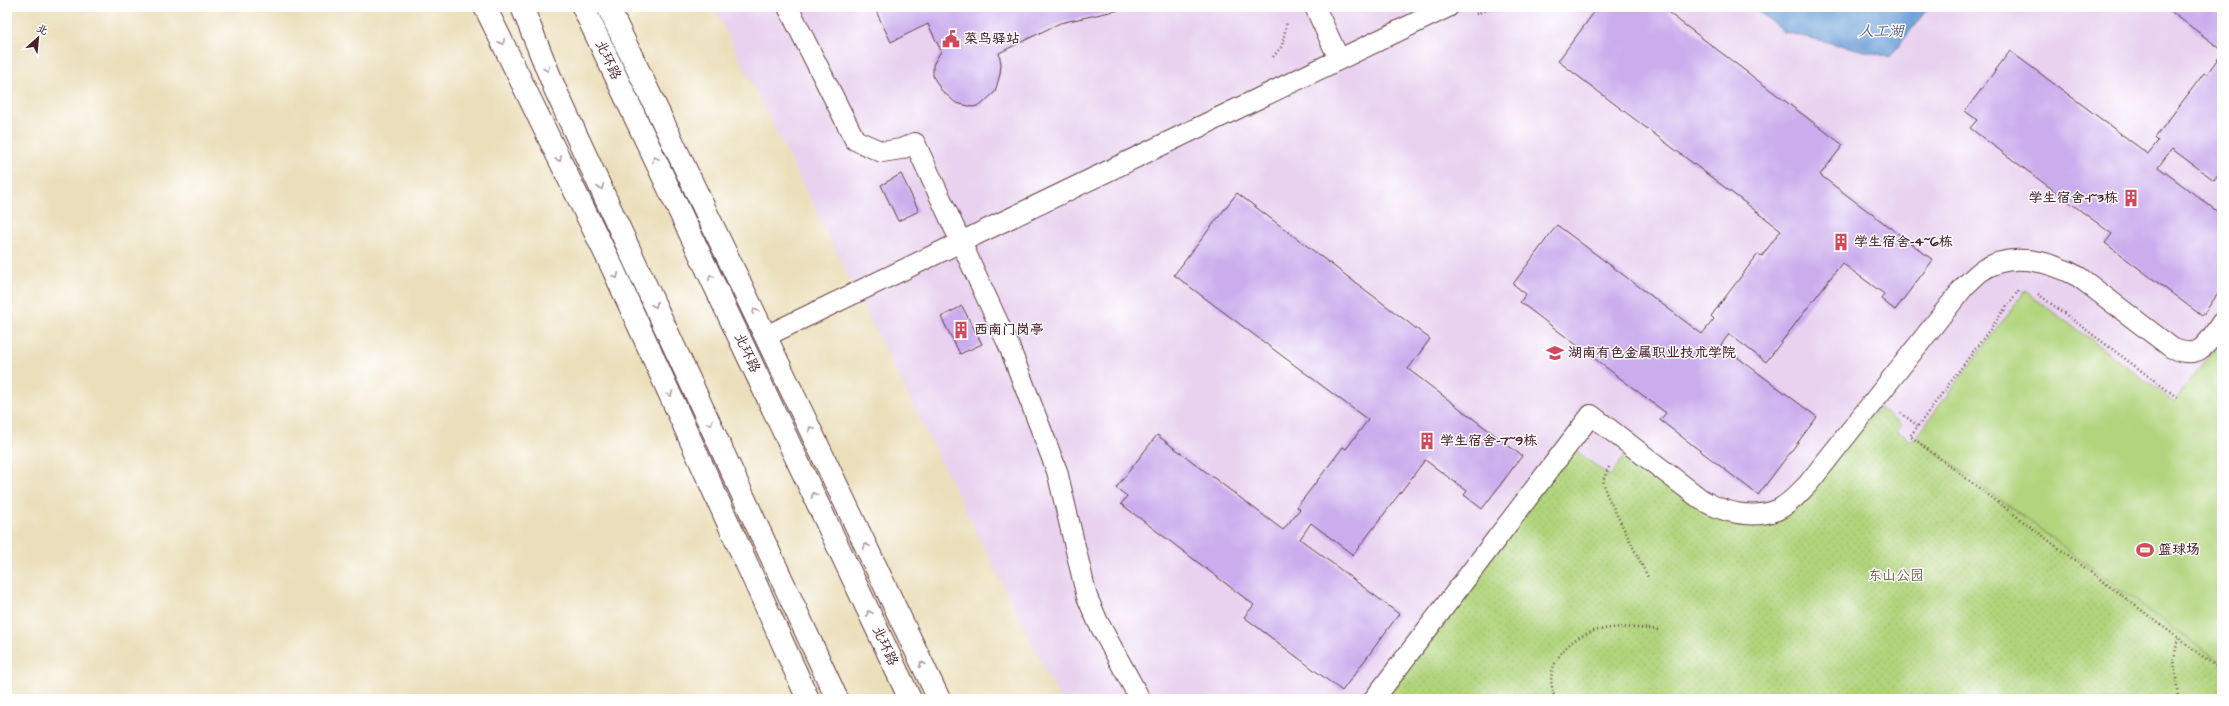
<svg xmlns="http://www.w3.org/2000/svg" width="2229" height="706" viewBox="0 0 2229 706" font-family="'Architects Daughter','LXGW WenKai TC',sans-serif">
	<style>
		.built { fill: #e8d2ef }
		.grass { fill: url(#grass-dots); stroke: #7e7a54 }
		.pitch { fill: #b1d47c; stroke: #7e7a54 }
		.water { fill: #6b9ed6; stroke: #5a5e80 }
		.building { fill: #cbaded }
		.lines { fill: none; stroke-linecap: round; stroke-linejoin: round }
		.service-casing { stroke: #623c41; stroke-width: 22 }
		.tertiary-casing { stroke: #623c41; stroke-width: 24 }
		.trunk-casing { stroke: #623c41; stroke-width: 24 }
		.path { stroke: #623c41; stroke-width: 2.5; stroke-dasharray: 1 3; stroke-linecap: butt }
		.service { stroke: #fff; stroke-width: 20 }
		.tertiary { stroke: #fff; stroke-width: 22 }
		.trunk { stroke: #fff; stroke-width: 22 }
		.oneway { stroke: #ae9aa0 }
		.labels { text-anchor: middle; dominant-baseline: central; stroke-width: 3; stroke-linejoin: round; paint-order: stroke }
		.poi-label { font-size: 14px; font-weight: bold; fill: #4a1f2b; stroke: #fff; text-anchor: start }
		.street-label { font-size: 14px; fill: #4a1f2b; stroke: #fff }
		.park-label { font-size: 14px; fill: #695543; stroke: #fff }
		.water-label { font-size: 15px; font-style: italic; fill: #595878; stroke: #fff }
	</style>
	<defs>
		<pattern id="grass-dots" width="8" height="8" patternUnits="userSpaceOnUse"><rect width="8" height="8" fill="#b1d47c"/><path d="M2 2h.1M6 6h.1" fill="none" stroke="#9ab66b" stroke-width="1.8" stroke-linecap="round"/></pattern>
	</defs>
	<rect width="100%" height="100%" fill="#fff"/>
	<filter id="ink" filterUnits="userSpaceOnUse"><feTurbulence type="fractalNoise" baseFrequency=".025" numOctaves="2"/><feDisplacementMap in="SourceGraphic" scale="8" xChannelSelector="R" yChannelSelector="G"/><feConvolveMatrix kernelMatrix="1 2 1 2 8 2 1 2 1" color-interpolation-filters="sRGB"/></filter>
	<filter id="wash" filterUnits="userSpaceOnUse"><feTurbulence type="fractalNoise" baseFrequency=".012" numOctaves="4" result="noise"/><feDisplacementMap in="SourceGraphic" scale="16" xChannelSelector="R" yChannelSelector="G"/><feGaussianBlur stdDeviation="0.9" result="paint"/><feColorMatrix in="noise" values="0 0 0 0 0 0 0 0 0 0 0 0 0 0 0 0 0 1.4 0 .05"/><feComposite in="paint" operator="in"/></filter>
	<g filter="url(#wash)">
		<rect width="100%" height="100%" fill="#ebdfbb"/>
		<!-- built -->
		<polygon class="built" points="714,7 2222,7 2222,699 1060,699"/>
		<!-- grass -->
		<polygon class="grass" points="1879,408 1902,425 1897,431 1912,441 1916,437 2222,664 2222,699 1382,699 1571,447 1610,476 1629,450 1700,503 1760,517"/>
		<!-- pitch -->
		<polygon class="pitch" points="2025,291 2174,402 2222,339 2222,664 1916,437"/>
		<!-- water -->
		<polygon class="water" points="1753,7 1929,7 1890,57 1784,32"/>
		<g id="blocks">
			<!-- building -->
			<g class="building">
				<polygon points="874,7 1128,7 1128,8 1060,23 999,53 1001,64 1000,74 995,92 981,105 973,107 956,103 941,90 933,76 933,65 941,51 928,24 891,42"/>
				<polygon points="1598,7 1661,7 1843,145 1820,175 1933,260 1895,310 1881,299 1884,294 1842,263 1766,362 1729,334 1721,345 1817,417 1758,495 1660,420 1666,413 1520,302 1526,294 1513,284 1557,225 1702,334 1714,319 1711,316 1758,254 1762,256 1781,230 1558,61"/>
				<polygon points="2165,7 2222,7 2222,50"/>
				<polygon points="2010,51 2148,154 2158,141 2155,138 2204,73 2206,75 2222,53 2222,169 2214,180 2172,149 2158,167 2222,215 2222,288 2202,316 2105,243 2112,234 1970,128 1977,120 1965,111"/>
				<polygon points="901,174 919,211 898,221 881,185"/>
				<polygon points="1237,193 1430,339 1408,369 1522,456 1482,509 1464,495 1467,491 1425,460 1353,555 1311,523 1300,539 1399,614 1342,691 1244,617 1254,605 1121,504 1127,496 1116,488 1157,435 1283,530 1300,509 1297,507 1343,447 1346,449 1368,420 1174,275"/>
				<polygon points="962,306 982,344 960,354 941,317"/>
			</g>
		</g>
	</g>
	<g filter="url(#ink)">
		<use href="#blocks" fill-opacity="0" stroke="#623c41" stroke-width="1"/>
		<g class="lines">
			<!-- service casing -->
			<g class="service-casing">
				<g id="service">
					<polyline points="788,7 855,140 882,152 901,149 915,143 1009,346 1057,471 1087,597 1098,622 1140,699"/>
					<polyline points="1315,7 1339,59"/>
					<polyline points="766,336 1448,7"/>
					<path d="M 1374,699 L 1591,415 L 1702,500 C 1723,512 1752,520 1777,510 C 1789,505 1799,493 1808,484 L 1964,287 C 1969,282 1974,277 1980,272 C 2009,250 2050,261 2079,277 L 2172,348 C 2201,361 2207,343 2222,322"/>
				</g>
			</g>
			<!-- tertiary casing -->
			<g class="tertiary-casing">
				<g id="tertiary">
					<polyline points="485,7 613,269 808,699"/>
					<polyline points="608,7 939,699"/>
				</g>
			</g>
			<!-- trunk casing -->
			<g class="trunk-casing">
				<g id="trunk">
					<polyline points="522,7 555,89 837,699"/>
					<polyline points="583,7 910,699"/>
				</g>
			</g>
			<!-- path -->
			<g class="path">
				<polyline points="1360,7 1373,9"/>
				<polyline points="1476,14 1492,7"/>
				<polyline points="1273,57 1282,46 1287,21"/>
				<polyline points="2038,294 2178,398"/>
				<polyline points="1901,413 1918,426 1910,436 2222,671"/>
				<polyline points="1918,426 2019,290"/>
				<polyline points="1609,467 1603,480 1606,493 1649,579"/>
				<path d="M 1555,699 C 1550,683 1549,673 1558,658 C 1580,622 1623,626 1659,630"/>
				<polyline points="2178,699 2174,659 2178,638"/>
			</g>
			<!-- service -->
			<use href="#service" class="service"/>
			<!-- tertiary -->
			<use href="#tertiary" class="tertiary"/>
			<!-- trunk -->
			<use href="#trunk" class="trunk"/>
		</g>
		<!-- one-way arrows -->
		<defs><path id="oneway-chevron" d="M-2-3.5L2.5 0L-2 3.5" fill="none" stroke-width="1.6" stroke-linecap="round" stroke-linejoin="round"/></defs>
		<g class="oneway">
			<use href="#oneway-chevron" transform="translate(502 42) rotate(64)"/>
			<use href="#oneway-chevron" transform="translate(547 69) rotate(68)"/>
			<use href="#oneway-chevron" transform="translate(559 159) rotate(64)"/>
			<use href="#oneway-chevron" transform="translate(655 159) rotate(-115)"/>
			<use href="#oneway-chevron" transform="translate(601 187) rotate(65)"/>
			<use href="#oneway-chevron" transform="translate(616 276) rotate(66)"/>
			<use href="#oneway-chevron" transform="translate(711 277) rotate(-115)"/>
			<use href="#oneway-chevron" transform="translate(655 305) rotate(65)"/>
			<use href="#oneway-chevron" transform="translate(755 311) rotate(-115)"/>
			<use href="#oneway-chevron" transform="translate(670 394) rotate(66)"/>
			<use href="#oneway-chevron" transform="translate(710 423) rotate(65)"/>
			<use href="#oneway-chevron" transform="translate(811 429) rotate(-115)"/>
			<use href="#oneway-chevron" transform="translate(814 495) rotate(-115)"/>
			<use href="#oneway-chevron" transform="translate(866 546) rotate(-115)"/>
			<use href="#oneway-chevron" transform="translate(869 613) rotate(-115)"/>
			<use href="#oneway-chevron" transform="translate(922 664) rotate(-115)"/>
		</g>
	</g>
	<!-- icons -->
	<defs>
		<g id="civic-bare" transform="scale(1.38)"><path d="M-.6-6.5H3V-4.5H.6V-3L4-1V1h2V6H-6V1h2V-1L-.6-3ZM-1.2 2.5V6h2.4V2.5Z" fill="#d1495b" stroke="#fff" stroke-width="2.5" paint-order="stroke"/></g>
		<g id="building-bare" transform="scale(1.38)"><path d="M-4-6H4V6H1V3H-1V6H-4ZM-2.5-4.3h1.7v1.8h-1.7ZM.8-4.3h1.7v1.8H.8ZM-2.5-1h1.7V.8h-1.7ZM.8-1h1.7V.8H.8Z" fill="#d1495b" stroke="#fff" stroke-width="2.5" paint-order="stroke"/></g>
		<g id="school-bare" transform="scale(1.38)"><path d="M0-5L7-2L0 1L-7-2ZM-4 1L0 2.5L4 1V4Q0 6-4 4Z" fill="#d1495b" stroke="#fff" stroke-width="2.5" paint-order="stroke"/></g>
		<g id="stadium-bare" transform="scale(1.38)"><path d="M0-5a6.5 5 0 1 0 0 10a6.5 5 0 1 0 0-10ZM-3.5-1.8h7v3.6h-7Z" fill="#d1495b" stroke="#fff" stroke-width="2.5" paint-order="stroke"/></g>
	</defs>
	<g fill-rule="evenodd">
		<use href="#civic-bare" x="951" y="39"/>
		<use href="#building-bare" x="2131" y="198"/>
		<use href="#building-bare" x="1841" y="242"/>
		<use href="#building-bare" x="961" y="330"/>
		<use href="#school-bare" x="1555" y="353"/>
		<use href="#building-bare" x="1427" y="441"/>
		<use href="#stadium-bare" x="2145" y="550"/>
	</g>
	<g class="labels">
		<!-- poi labels -->
		<g class="poi-label">
			<text x="964" y="39">菜鸟驿站</text>
			<text x="2118" y="198" text-anchor="end">学生宿舍-1~3栋</text>
			<text x="1854" y="242">学生宿舍-4~6栋</text>
			<text x="974" y="330">西南门岗亭</text>
			<text x="1568" y="353">湖南有色金属职业技术学院</text>
			<text x="1440" y="441">学生宿舍-7~9栋</text>
			<text x="2158" y="550">篮球场</text>
		</g>
		<!-- street labels -->
		<g class="street-label">
			<text transform="translate(608 60) rotate(65)">北环路</text>
			<text transform="translate(747 353) rotate(65)">北环路</text>
			<text transform="translate(885 646) rotate(65)">北环路</text>
		</g>
		<!-- park labels -->
		<g class="park-label">
			<text x="1896" y="576">东山公园</text>
		</g>
		<!-- water labels -->
		<g class="water-label">
			<text x="1881" y="31">人工湖</text>
		</g>
	</g>
	<!-- margin -->
	<rect width="2229" height="706" fill="none" stroke="#fff" stroke-width="24"/>
	<!-- north arrow -->
	<g transform="translate(38 38) rotate(27)" stroke="#ffffff" stroke-width="3" paint-order="stroke">
	<path d="M0-3L7 15L0 10L-7 15Z" fill="#4a1f2b"/>
	<text y="-6" font-size="11" font-weight="bold" text-anchor="middle" fill="#4a1f2b">北</text>
	</g>
</svg>
